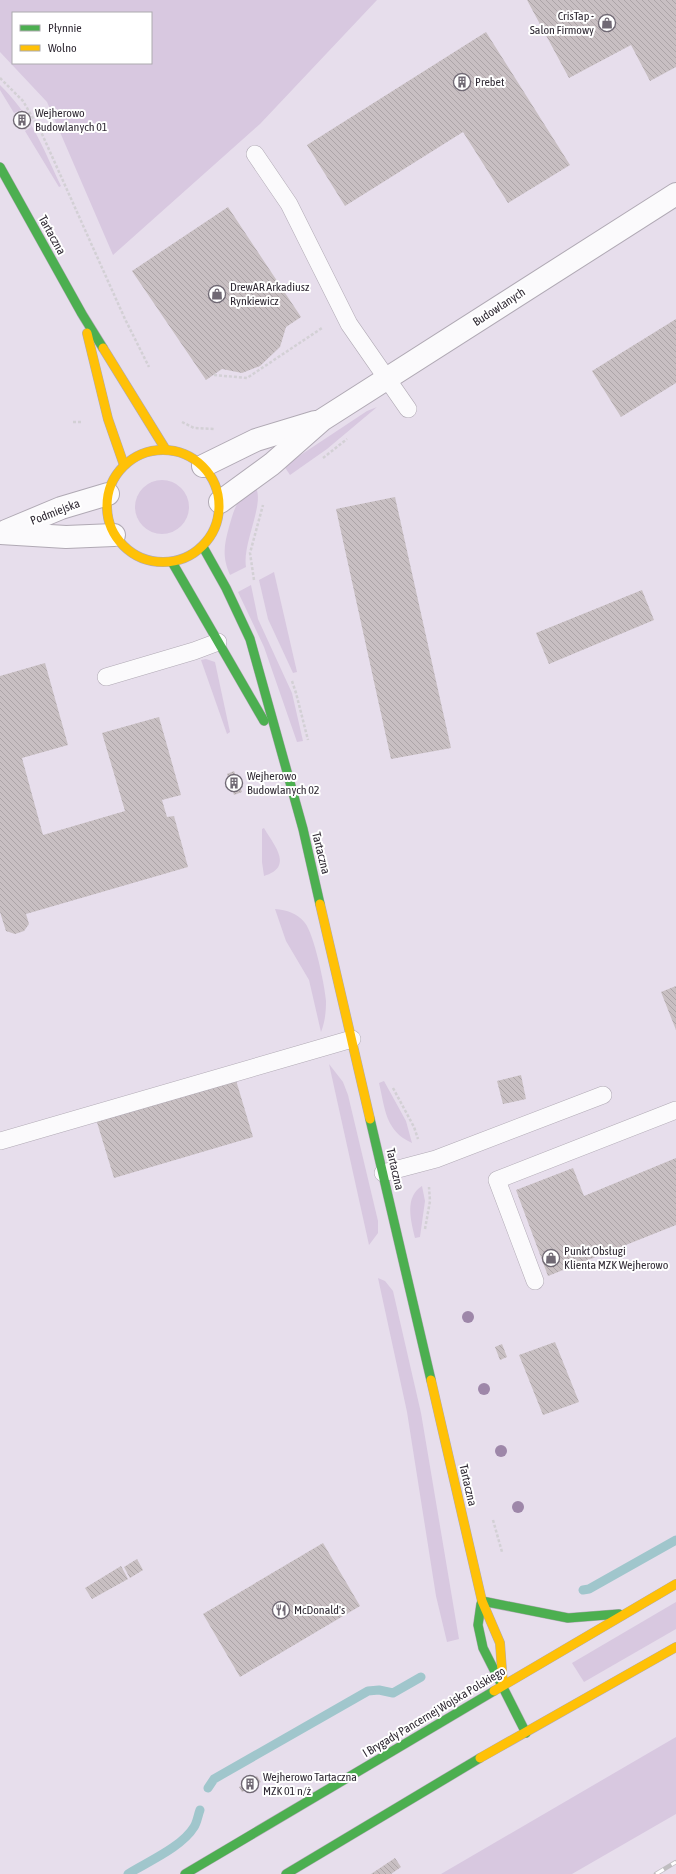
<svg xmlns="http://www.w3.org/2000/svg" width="676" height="1874" viewBox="0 0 676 1874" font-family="'Asap Condensed',sans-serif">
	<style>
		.grass { fill: #d8c8e0; fill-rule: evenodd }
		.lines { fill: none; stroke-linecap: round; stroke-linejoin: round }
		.stream { stroke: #a0c6cc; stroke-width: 9 }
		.building { fill: url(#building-back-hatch) }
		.lane-casing { stroke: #b0a9b4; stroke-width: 18 }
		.street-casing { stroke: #b0a9b4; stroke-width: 24 }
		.fast-casing { stroke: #b0a9b4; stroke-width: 10 }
		.slow-casing { stroke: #b0a9b4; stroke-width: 10 }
		.path { stroke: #d3d0d5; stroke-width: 2.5; stroke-dasharray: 3 2; stroke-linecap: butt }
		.lane { stroke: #fbfafc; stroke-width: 17 }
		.street { stroke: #fbfafc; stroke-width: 22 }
		.fast { stroke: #4caf50; stroke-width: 9 }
		.slow { stroke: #ffc107; stroke-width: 9 }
		.rail-casing { stroke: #bfbdc0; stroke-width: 4.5 }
		.rail { stroke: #fff; stroke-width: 3; stroke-dasharray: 9; stroke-linecap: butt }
		.tree { fill: #9e87a9 }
		.labels { text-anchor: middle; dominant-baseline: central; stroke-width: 4; stroke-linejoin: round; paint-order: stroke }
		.poi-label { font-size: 12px; fill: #302a34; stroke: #fff; text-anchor: start }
		.street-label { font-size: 12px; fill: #302a34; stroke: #fff }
	</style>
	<defs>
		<pattern id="building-back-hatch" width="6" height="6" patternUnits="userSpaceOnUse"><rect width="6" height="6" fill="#c8bfc2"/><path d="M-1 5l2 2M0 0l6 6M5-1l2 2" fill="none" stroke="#aca4a7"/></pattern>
	</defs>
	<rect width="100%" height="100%" fill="#e7deec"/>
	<!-- grass -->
	<g class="grass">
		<path d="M 0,0 L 377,0 L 260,124 L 113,255 L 47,102 L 0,52 ZM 13,13 L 151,13 L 151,63 L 13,63 Z"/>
		<path d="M 0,85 C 31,115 43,148 61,186 L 59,187 L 25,131 L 31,127 L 21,110 L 14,113 L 0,90 Z"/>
		<polygon points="377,407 327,449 290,475 284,466 367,411"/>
		<circle cx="162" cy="507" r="27"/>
		<path d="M 255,486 C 266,502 242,543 246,567 L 230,575 C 222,557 224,545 229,527 C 232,517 234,507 241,498 C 245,494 251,490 255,486 Z"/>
		<polygon points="274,572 297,672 293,673 268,619 259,580"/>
		<polygon points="251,585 258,619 292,693 303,741 297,742 264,647 238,592"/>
		<polygon points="206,659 215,662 230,732 227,734 201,660"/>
		<path d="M 264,828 C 273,844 295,867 264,876 L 262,862 L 262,829 Z"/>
		<path d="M 275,909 C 287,910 297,913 305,923 C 314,934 325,986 326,1001 C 326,1012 325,1022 321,1032 L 309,980 L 286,941 Z"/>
		<polygon points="329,1064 343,1082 348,1095 378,1221 378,1233 369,1245"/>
		<path d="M 384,1081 L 406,1121 L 412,1143 C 385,1131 385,1108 379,1083 Z"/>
		<path d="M 422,1186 L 425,1201 L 420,1237 L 415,1238 C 411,1221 404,1197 422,1186 Z"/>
		<polygon points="378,1278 385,1281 393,1291 421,1413 459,1639 447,1642 436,1596 407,1412"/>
		<polygon points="676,1602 676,1629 584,1682 572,1663"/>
		<polygon points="676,1737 676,1814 572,1874 441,1874"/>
	</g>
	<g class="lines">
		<!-- stream -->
		<g class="stream">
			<polyline points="583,1590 589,1589 676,1540"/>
			<polyline points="208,1788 214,1779 368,1691 379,1690 393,1693 421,1677"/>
			<path d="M 128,1874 C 147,1862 182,1847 194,1827 C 197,1823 198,1815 200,1810"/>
		</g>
	</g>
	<!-- building -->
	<g class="building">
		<polygon points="527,0 676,0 676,67 650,81 631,45 569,78"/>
		<polygon points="486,32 570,165 508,203 463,132 345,206 307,145"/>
		<polygon points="20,112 29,126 25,130 15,115"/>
		<polygon points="228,207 301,317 286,327 280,347 260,366 242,373 222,369 206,380 132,271"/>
		<polygon points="676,319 676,383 621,417 592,371"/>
		<polygon points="395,497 451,748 391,759 336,509"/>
		<polygon points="642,590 654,620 549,664 536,633"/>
		<polygon points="45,663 68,745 22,758 43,835 125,811 102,733 159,717 181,795 162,800 167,817 174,816 188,867 26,914 29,924 24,931 15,934 6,931 0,912 0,676"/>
		<polygon points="234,771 242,792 234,795 227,774"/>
		<polygon points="676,986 676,1030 661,992"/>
		<polygon points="521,1075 526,1099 503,1104 497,1081"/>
		<polygon points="235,1077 253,1137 114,1178 96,1119"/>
		<polygon points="676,1158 676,1225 548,1276 516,1190 573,1168 584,1196"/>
		<polygon points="555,1342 579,1402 543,1415 519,1355"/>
		<polygon points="502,1344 507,1357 500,1360 495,1347"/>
		<polygon points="323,1543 360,1606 240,1677 203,1614"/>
		<polygon points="137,1559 143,1570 130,1578 124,1567"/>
		<polygon points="121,1566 128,1579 92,1599 85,1588"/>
		<polygon points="257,1776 261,1782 242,1792 239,1787"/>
		<polygon points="395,1858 401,1867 391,1874 371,1874"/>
	</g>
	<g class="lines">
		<!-- lane casing -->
		<g class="lane-casing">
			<g id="lane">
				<polyline points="255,154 289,204 349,324 408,409"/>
				<polyline points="106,677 194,651 218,642"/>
				<polyline points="0,1141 352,1039"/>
				<polyline points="383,1173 436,1159 603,1095"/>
				<polyline points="535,1281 497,1180 676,1110"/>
			</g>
		</g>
		<!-- street casing -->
		<g class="street-casing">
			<g id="street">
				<polyline points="203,466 256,440 315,422"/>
				<polyline points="220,502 272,464 322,420 676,194"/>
				<polyline points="6,531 61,508 108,494"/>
				<polyline points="0,533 66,537 114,535"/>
			</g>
		</g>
		<!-- fast casing -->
		<g class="fast-casing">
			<g id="fast">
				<polyline points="0,167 82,314 103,348"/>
				<polyline points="203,547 226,588 250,639 303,829 320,904"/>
				<polyline points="172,562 264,721"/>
				<polyline points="370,1119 431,1380"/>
				<polyline points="482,1601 568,1618 619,1614"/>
				<polyline points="481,1604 478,1625 483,1648 526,1733"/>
				<polyline points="185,1874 494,1691"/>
				<polyline points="286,1874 480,1758"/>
			</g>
		</g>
		<!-- slow casing -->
		<g class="slow-casing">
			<g id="slow">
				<polyline points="87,333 108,419 124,465"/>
				<polyline points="103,348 166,450"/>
				<circle cx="163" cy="506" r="56"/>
				<polyline points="320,904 370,1119"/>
				<polyline points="431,1380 482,1601 500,1643 503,1685"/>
				<polyline points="494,1691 676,1584"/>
				<polyline points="480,1758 676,1647"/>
			</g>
		</g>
		<!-- path -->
		<g class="path">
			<polyline points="0,78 23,101 42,134 125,319 149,367"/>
			<polyline points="214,375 247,378 322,328"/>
			<polyline points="73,422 81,422"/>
			<polyline points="182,422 194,428 214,429"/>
			<polyline points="323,458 347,439"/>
			<polyline points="254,580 250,553 263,505"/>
			<polyline points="292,681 296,693 308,740"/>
			<polyline points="393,1088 414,1127 418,1139"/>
			<polyline points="425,1229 430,1201 429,1187"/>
			<polyline points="493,1520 502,1552"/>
		</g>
		<!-- lane -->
		<use href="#lane" class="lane"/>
		<!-- street -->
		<use href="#street" class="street"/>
		<!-- fast -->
		<use href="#fast" class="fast"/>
		<!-- slow -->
		<use href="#slow" class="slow"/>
		<!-- rail casing -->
		<g class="rail-casing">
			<polyline id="rail" points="656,1874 676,1862"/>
		</g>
		<!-- rail -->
		<use href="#rail" class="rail"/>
	</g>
	<!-- trees -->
	<g class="tree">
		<circle cx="468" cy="1317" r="6"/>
		<circle cx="484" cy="1389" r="6"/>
		<circle cx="501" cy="1451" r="6"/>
		<circle cx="518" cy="1507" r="6"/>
	</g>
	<!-- icons -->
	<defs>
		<g id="shop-ring" transform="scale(0.9)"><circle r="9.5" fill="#fff" stroke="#706974" stroke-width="1.5"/><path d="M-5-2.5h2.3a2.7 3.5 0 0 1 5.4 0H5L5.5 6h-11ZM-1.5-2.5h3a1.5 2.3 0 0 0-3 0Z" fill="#706974"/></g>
		<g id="building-ring" transform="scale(0.9)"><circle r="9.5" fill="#fff" stroke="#706974" stroke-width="1.5"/><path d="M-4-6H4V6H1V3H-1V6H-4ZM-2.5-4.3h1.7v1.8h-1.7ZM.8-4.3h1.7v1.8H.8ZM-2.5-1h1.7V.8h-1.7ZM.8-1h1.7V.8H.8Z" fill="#706974"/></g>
		<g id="restaurant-ring" transform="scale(0.9)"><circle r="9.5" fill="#fff" stroke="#706974" stroke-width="1.5"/><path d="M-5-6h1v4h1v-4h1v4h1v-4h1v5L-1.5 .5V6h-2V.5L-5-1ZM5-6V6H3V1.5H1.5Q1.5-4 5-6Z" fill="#706974"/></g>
	</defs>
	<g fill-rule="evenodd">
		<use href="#shop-ring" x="607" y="23"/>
		<use href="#building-ring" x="462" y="82"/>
		<use href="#building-ring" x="22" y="120"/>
		<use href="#shop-ring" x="217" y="294"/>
		<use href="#building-ring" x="234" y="783"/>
		<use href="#shop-ring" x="551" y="1258"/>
		<use href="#restaurant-ring" x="281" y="1610"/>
		<use href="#building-ring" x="250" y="1784"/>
	</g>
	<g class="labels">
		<!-- poi labels -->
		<g class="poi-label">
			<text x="594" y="16" text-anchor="end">CrisTap -<tspan x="594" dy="14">Salon Firmowy</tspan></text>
			<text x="475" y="82">Prebet</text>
			<text x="35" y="113">Wejherowo<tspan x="35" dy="14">Budowlanych 01</tspan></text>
			<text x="230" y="287">DrewAR Arkadiusz<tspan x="230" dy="14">Rynkiewicz</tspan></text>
			<text x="247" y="776">Wejherowo<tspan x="247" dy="14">Budowlanych 02</tspan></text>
			<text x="564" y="1251">Punkt Obsługi<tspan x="564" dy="14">Klienta MZK Wejherowo</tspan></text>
			<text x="294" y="1610">McDonald's</text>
			<text x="263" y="1777">Wejherowo Tartaczna<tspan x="263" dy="14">MZK 01 n/ż</tspan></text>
		</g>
		<!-- street labels -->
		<g class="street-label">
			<text transform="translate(52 235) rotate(61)">Tartaczna</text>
			<text transform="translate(499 307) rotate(-33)">Budowlanych</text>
			<text transform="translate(55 512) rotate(-21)">Podmiejska</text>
			<text transform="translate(321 853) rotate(76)">Tartaczna</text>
			<text transform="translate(395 1169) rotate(77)">Tartaczna</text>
			<text transform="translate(468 1485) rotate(77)">Tartaczna</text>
			<text transform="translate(434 1712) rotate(-31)">I Brygady Pancernej Wojska Polskiego</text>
		</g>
	</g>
	<!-- legend -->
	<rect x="12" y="12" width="140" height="52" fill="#ffffff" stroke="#acaaae"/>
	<rect x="20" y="25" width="20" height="6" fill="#4caf50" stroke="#acaaae"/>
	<text x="48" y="32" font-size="12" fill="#302a34">Płynnie</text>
	<rect x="20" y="45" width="20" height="6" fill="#ffc107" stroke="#acaaae"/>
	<text x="48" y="52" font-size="12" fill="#302a34">Wolno</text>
</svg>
